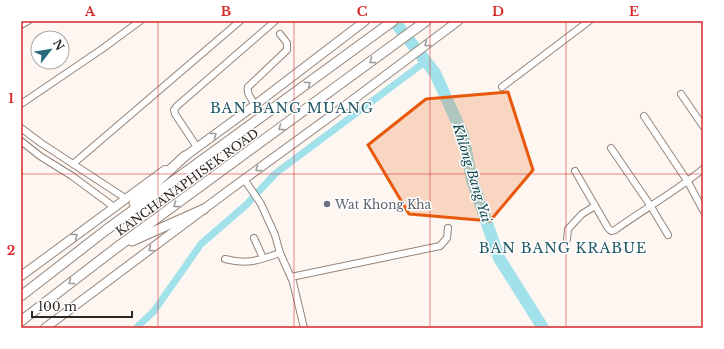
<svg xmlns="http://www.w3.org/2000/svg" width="724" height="349" viewBox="0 0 724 349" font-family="'Libre Baskerville',serif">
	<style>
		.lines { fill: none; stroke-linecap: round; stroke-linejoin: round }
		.canal { stroke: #a1e1ea; stroke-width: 7 }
		.river { stroke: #a1e1ea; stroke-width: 12 }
		.minor-casing { stroke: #94857b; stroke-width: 8 }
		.major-casing { stroke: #94857b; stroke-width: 10 }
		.highway-casing { stroke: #94857b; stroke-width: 11 }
		.minor { stroke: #fff; stroke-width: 6 }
		.major { stroke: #fff; stroke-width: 8 }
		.highway { stroke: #fff; stroke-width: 9 }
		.oneway { stroke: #a09d9c }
		.marked { fill: #e8590c; fill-opacity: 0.2; stroke: #e8590c; stroke-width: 3; stroke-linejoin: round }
		.grid { fill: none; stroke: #d62828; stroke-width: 1; stroke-opacity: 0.55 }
		.worship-dot { fill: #6b7280; stroke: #fff; stroke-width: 1.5 }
		.labels { text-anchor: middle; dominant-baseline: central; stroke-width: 3; stroke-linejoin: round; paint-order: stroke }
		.street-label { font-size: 12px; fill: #2c2622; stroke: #fff }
		.worship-label { font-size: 12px; fill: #5b616d; stroke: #fff; text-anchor: start }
		.water-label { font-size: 13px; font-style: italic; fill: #0e484f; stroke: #fff }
		.quarter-label { font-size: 14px; letter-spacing: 1px; fill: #235966; stroke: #fff }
		.neatline { fill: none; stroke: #d62828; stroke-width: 1.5 }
		.grid-label { font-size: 13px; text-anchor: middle; font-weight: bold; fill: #d62828 }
	</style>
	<rect width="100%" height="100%" fill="#fdf6f1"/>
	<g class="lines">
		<!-- canal -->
		<polyline class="canal" points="136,328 154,311 201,244 246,205 276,173 426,61"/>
		<!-- river -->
		<polyline class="river" points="394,21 435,73 463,135 472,180 499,258 543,328"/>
		<!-- minor casing -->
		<g class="minor-casing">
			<g id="minor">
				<polyline points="21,25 28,21"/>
				<polyline points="502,87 589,21"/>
				<polyline points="681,94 703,126"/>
				<polyline points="21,104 102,49 140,21"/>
				<path d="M 255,105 C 252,99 246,94 248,87 L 287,50 L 287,43 L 280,34"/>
				<polyline points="644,116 688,182 703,210"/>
				<polyline points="21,128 41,143 125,198"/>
				<polyline points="21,141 40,156 72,176 114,207"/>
				<polyline points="197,147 175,114 174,110 177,106 275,21"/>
				<polyline points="611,148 650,205 668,235"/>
				<polyline points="73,164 240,21"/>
				<path d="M 575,171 L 608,228 L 611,231 L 615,230 C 644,209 675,192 703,169"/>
				<polyline points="244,179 261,204 275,235 280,253 293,282 304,328"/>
				<polyline points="254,238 263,258"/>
				<polyline points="567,239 568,229 582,214 595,206"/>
				<path d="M 225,259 C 249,265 259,260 280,253"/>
				<polyline points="291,277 440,246 447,238 448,228"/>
			</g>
		</g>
		<!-- major casing -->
		<g class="major-casing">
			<g id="major">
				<polyline points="180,160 255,105 365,21"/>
				<polyline points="21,276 165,170"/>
				<polyline points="45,328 228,191 346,105 458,21"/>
			</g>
		</g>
		<!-- highway casing -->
		<g class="highway-casing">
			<g id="highway">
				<polyline points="134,203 185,156"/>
				<polyline points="132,241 204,209"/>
				<polyline points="21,296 106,230 393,21"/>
				<polyline points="21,321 116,248 426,21"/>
			</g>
		</g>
		<!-- minor -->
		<use href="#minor" class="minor"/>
		<!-- major -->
		<use href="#major" class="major"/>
		<!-- highway -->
		<use href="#highway" class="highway"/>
	</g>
	<!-- one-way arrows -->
	<defs><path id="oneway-chevron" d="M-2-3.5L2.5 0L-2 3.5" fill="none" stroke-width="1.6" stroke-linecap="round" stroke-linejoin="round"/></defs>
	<g class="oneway">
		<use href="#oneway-chevron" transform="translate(427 44) rotate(143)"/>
		<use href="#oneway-chevron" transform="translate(372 61) rotate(143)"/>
		<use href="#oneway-chevron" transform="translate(308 84) rotate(-36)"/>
		<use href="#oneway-chevron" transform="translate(281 128) rotate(144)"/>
		<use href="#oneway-chevron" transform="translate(214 135) rotate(-36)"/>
		<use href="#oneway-chevron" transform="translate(258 169) rotate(144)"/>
		<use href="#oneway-chevron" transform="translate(176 205) rotate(144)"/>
		<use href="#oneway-chevron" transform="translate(75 236) rotate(-37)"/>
		<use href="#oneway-chevron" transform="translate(151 249) rotate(143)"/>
		<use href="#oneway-chevron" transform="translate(71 282) rotate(143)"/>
	</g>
	<!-- marked area -->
	<path class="marked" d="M 508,92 L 533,170 L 490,221 L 409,214 L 368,145 L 426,99 Z"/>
	<!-- grid -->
	<path class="grid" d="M 158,21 L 158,328M 294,21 L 294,328M 430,21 L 430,328M 566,21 L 566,328M 21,174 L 703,174"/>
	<!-- markers -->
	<circle class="worship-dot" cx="327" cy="204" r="4"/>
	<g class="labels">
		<!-- street labels -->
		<g class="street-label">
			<text transform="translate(187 182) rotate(-36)">KANCHANAPHISEK ROAD</text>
		</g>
		<!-- worship labels -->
		<g class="worship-label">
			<text x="335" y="204">Wat Khong Kha</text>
		</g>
		<!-- water labels -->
		<g class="water-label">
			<text transform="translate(472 173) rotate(73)">Khlong Bang Yai</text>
		</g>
		<!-- quarter labels -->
		<g class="quarter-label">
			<text x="292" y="108">BAN BANG MUANG</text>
			<text x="563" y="248">BAN BANG KRABUE</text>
		</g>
	</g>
	<!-- border -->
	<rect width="724" height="349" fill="none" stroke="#ffffff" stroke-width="44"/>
	<!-- north arrow -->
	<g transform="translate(50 50) rotate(59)"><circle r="19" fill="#ffffff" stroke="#aba8a7"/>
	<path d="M0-3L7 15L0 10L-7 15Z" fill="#266a7b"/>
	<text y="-6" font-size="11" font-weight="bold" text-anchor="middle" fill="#2c2622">N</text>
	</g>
	<!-- scale -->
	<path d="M32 311v6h100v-6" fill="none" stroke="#2c2622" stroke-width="2"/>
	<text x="38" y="311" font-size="12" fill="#2c2622" stroke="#ffffff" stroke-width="3" paint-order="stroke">100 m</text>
	<rect x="22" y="22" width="680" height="305" class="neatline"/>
	<g class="grid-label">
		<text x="90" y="16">A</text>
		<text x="226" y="16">B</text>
		<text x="362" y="16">C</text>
		<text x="498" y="16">D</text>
		<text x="634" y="16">E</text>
		<text x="11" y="103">1</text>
		<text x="11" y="255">2</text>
	</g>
</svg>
